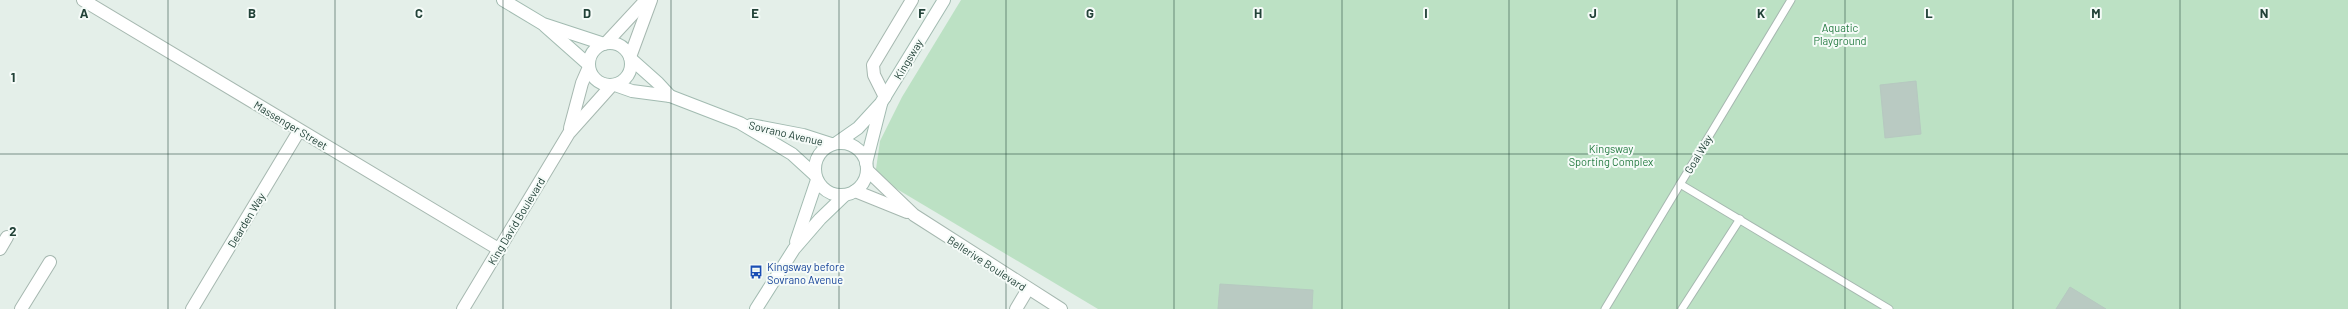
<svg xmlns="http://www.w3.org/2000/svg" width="2348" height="309" viewBox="0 0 2348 309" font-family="Barlow,sans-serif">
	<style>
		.green { fill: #bce1c4 }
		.building { fill: #b9cac2; stroke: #b6c9c0 }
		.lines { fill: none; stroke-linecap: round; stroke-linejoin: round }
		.lane-casing { stroke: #a6b8b0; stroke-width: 9 }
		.street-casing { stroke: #a6b8b0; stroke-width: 14 }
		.secondary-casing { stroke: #a2bbb1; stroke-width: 14 }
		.lane { stroke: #fff; stroke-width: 7 }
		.street { stroke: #fff; stroke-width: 12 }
		.secondary { stroke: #fff; stroke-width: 12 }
		.grid { fill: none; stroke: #224238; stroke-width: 1; stroke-opacity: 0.55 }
		.labels { text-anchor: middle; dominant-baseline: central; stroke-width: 4; stroke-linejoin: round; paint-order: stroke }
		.park-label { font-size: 11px; fill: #287d44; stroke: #f5fbf8 }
		.street-label { font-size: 11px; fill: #224238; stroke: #f5fbf8 }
		.transit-label { font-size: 11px; fill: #164399; stroke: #f5fbf8; text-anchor: start }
		.grid-label { font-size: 13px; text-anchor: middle; font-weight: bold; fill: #224238; stroke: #f5fbf8; stroke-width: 4; stroke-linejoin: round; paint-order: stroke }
	</style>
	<rect width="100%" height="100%" fill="#e4efe9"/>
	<!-- green -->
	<polygon class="green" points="961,0 2348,0 2348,309 1098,309 875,176 880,141 902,97"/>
	<!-- building -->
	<g class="building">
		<polygon points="1916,81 1921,134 1885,138 1880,85"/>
		<polygon points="1220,284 1313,290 1312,309 1218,309"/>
		<polygon points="2070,287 2106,309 2056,309"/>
	</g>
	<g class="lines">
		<!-- lane casing -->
		<g class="lane-casing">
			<g id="lane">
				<polyline points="1680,184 1889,309"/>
				<polyline points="1605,309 1791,0"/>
				<polyline points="1682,309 1740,219"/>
			</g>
		</g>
		<!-- street casing -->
		<g class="street-casing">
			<g id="street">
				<polyline points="83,0 500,250"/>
				<polyline points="606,43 646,0"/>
				<polyline points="630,57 651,0"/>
				<polyline points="885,97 874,75 873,65 912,0"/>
				<polyline points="570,128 582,83 589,67"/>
				<polyline points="867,170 914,215 1061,309"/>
				<polyline points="855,191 907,212"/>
				<polyline points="0,249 7,237"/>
				<polyline points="21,309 50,262"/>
				<polyline points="192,309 299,131"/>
				<polyline points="463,309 569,133 612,85"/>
				<polyline points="1016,309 1028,289"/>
			</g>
		</g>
		<!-- secondary casing -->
		<g class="secondary-casing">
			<g id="secondary">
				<polyline points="503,0 543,24 604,44"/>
				<polyline points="545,26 589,65"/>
				<circle cx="610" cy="64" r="21"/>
				<polyline points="631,59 658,83 670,96"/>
				<polyline points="615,85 632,91 670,96 740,123 792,154 815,175"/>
				<polyline points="751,125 803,135 831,144"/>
				<polyline points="838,142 858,128 881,103 944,0"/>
				<circle cx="841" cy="169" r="26"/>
				<polyline points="866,163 881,104"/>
				<polyline points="796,242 817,180"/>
				<polyline points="756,309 794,249 820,219 845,195"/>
			</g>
		</g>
		<!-- lane -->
		<use href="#lane" class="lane"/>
		<!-- street -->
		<use href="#street" class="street"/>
		<!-- secondary -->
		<use href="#secondary" class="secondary"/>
	</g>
	<!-- grid -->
	<path class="grid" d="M 168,0 L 168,309M 335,0 L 335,309M 503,0 L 503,309M 671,0 L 671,309M 839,0 L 839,309M 1006,0 L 1006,309M 1174,0 L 1174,309M 1342,0 L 1342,309M 1509,0 L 1509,309M 1677,0 L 1677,309M 1845,0 L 1845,309M 2013,0 L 2013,309M 2180,0 L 2180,309M 0,154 L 2348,154"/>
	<!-- icons -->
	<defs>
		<g id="bus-bare" transform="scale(1.08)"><path d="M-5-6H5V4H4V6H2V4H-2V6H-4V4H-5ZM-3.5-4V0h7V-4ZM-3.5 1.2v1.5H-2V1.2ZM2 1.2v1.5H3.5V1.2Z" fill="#1a4fb4" stroke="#f5fbf8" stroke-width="2.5" paint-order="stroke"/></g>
	</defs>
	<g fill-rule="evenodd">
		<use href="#bus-bare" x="756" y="272"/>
	</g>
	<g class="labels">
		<!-- park labels -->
		<g class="park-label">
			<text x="1840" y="27">Aquatic<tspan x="1840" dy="13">Playground</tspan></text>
			<text x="1611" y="148">Kingsway<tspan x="1611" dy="13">Sporting Complex</tspan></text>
		</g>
		<!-- street labels -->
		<g class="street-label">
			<text transform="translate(908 59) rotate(-59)">Kingsway</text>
			<text transform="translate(291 125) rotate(31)">Massenger Street</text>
			<text transform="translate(786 133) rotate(13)">Sovrano Avenue</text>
			<text transform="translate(1698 154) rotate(-59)">Goal Way</text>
			<text transform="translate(246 220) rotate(-59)">Dearden Way</text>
			<text transform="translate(516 221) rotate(-59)">King David Boulevard</text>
			<text transform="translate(987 263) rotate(33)">Bellerive Boulevard</text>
		</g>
		<!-- transit labels -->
		<g class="transit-label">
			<text x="767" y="266">Kingsway before<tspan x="767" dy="13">Sovrano Avenue</tspan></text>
		</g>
	</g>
	<g class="grid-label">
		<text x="84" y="18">A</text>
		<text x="252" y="18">B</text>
		<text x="419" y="18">C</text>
		<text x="587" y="18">D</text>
		<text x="755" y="18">E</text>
		<text x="922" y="18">F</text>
		<text x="1090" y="18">G</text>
		<text x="1258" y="18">H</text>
		<text x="1426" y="18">I</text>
		<text x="1593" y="18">J</text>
		<text x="1761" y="18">K</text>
		<text x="1929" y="18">L</text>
		<text x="2096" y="18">M</text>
		<text x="2264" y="18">N</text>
		<text x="13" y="82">1</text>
		<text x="13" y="236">2</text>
	</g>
</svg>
